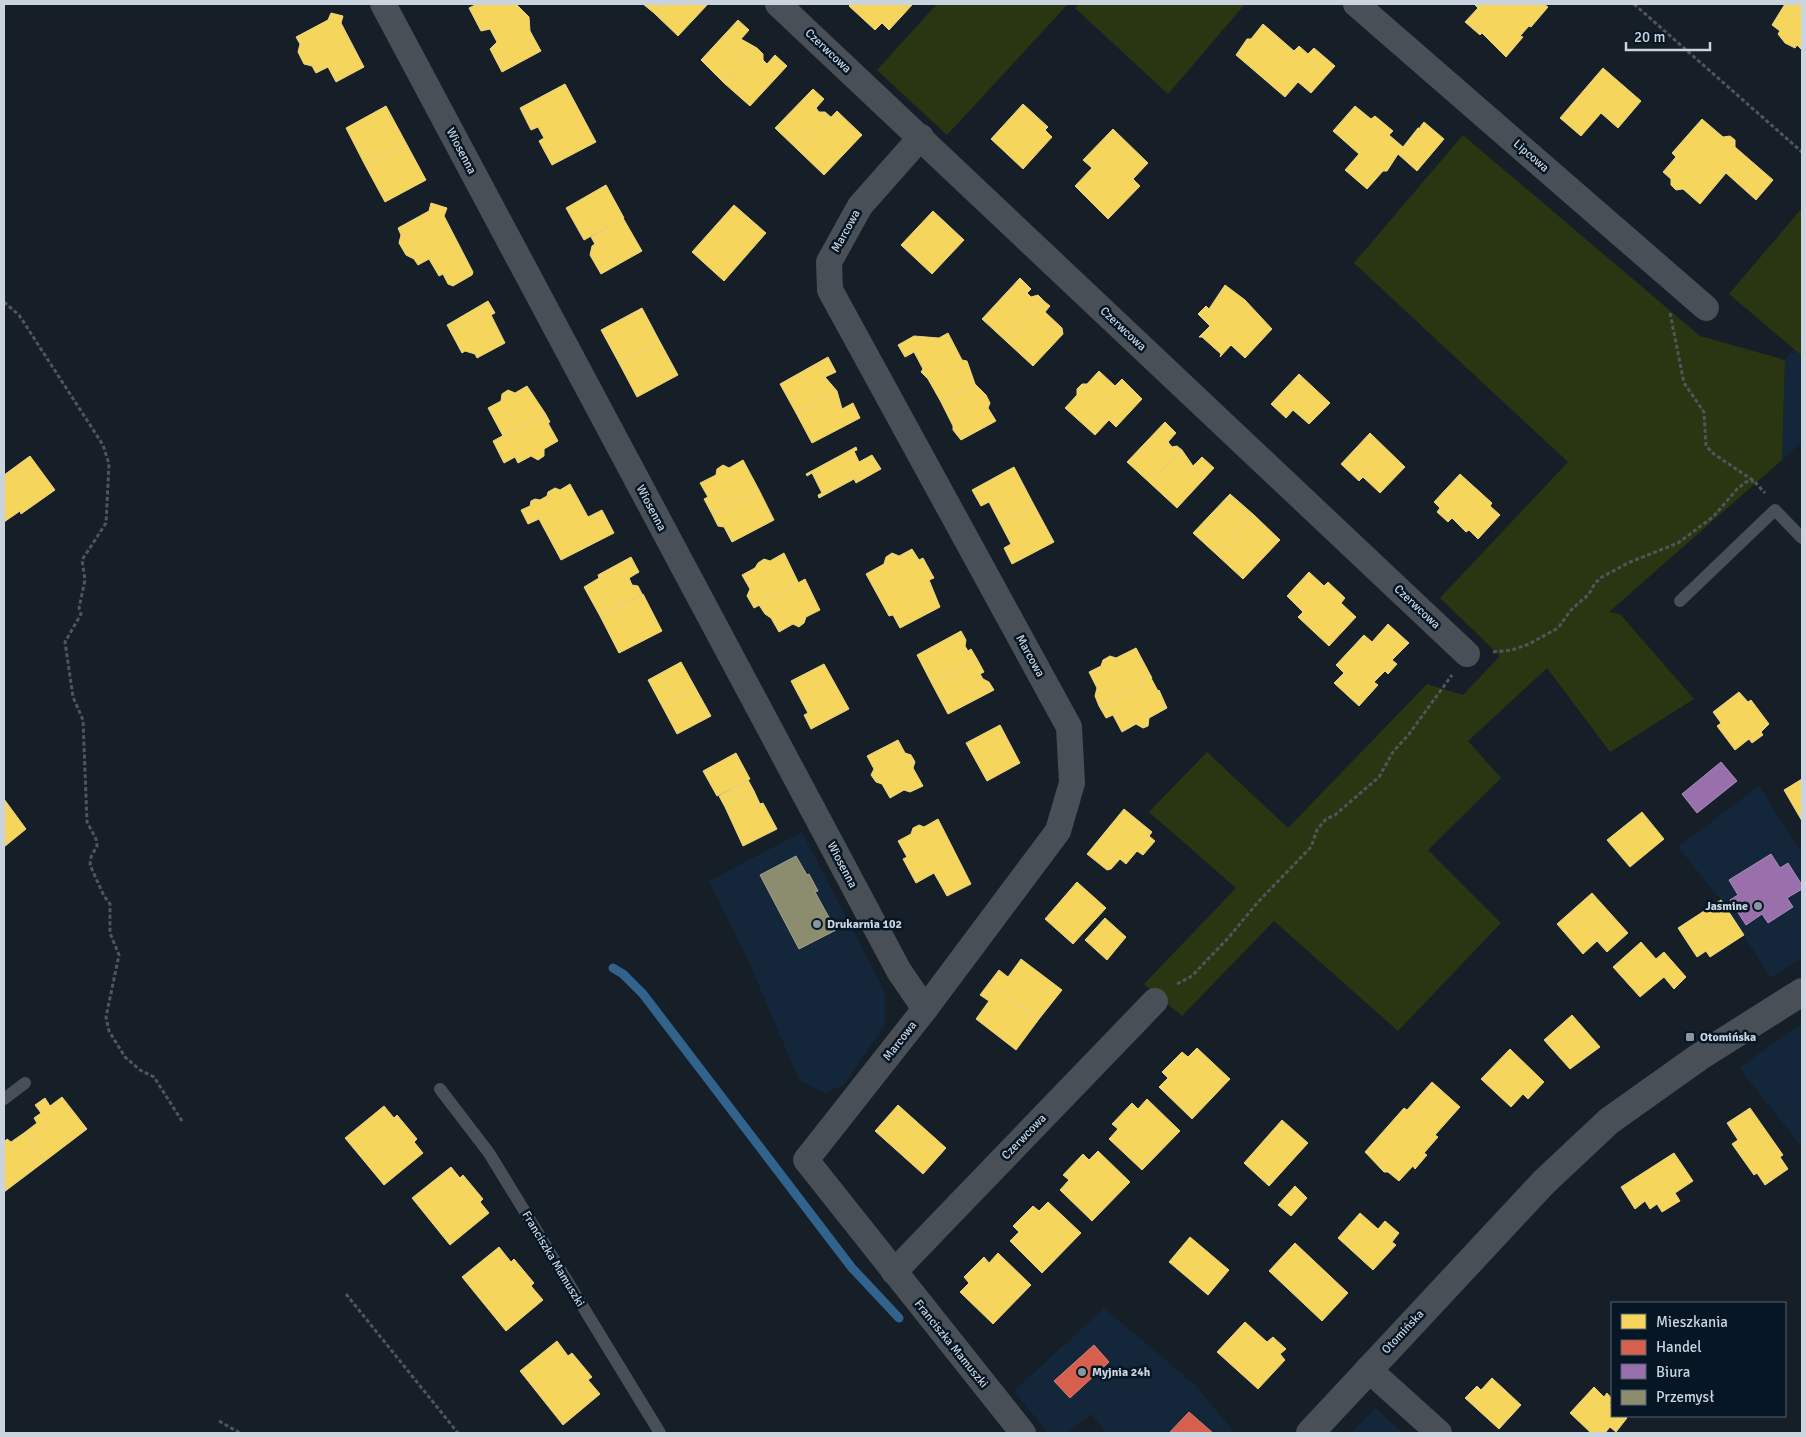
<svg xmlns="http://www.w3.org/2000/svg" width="1806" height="1437" viewBox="0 0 1806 1437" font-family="Signika,sans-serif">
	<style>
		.built { fill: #13263a }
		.green { fill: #293611 }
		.homes { fill: #f6d55c; stroke: #e9d583 }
		.shops { fill: #d6604d; stroke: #d28379 }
		.offices { fill: #9970ab; stroke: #a88ebb }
		.industry { fill: #8c8c6e; stroke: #9fa290 }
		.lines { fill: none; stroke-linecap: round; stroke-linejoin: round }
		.stream { stroke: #31638d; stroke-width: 9 }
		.path { stroke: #50555c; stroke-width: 3; stroke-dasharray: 4 2.5; stroke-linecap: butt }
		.lane { stroke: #484f56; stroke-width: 12 }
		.street { stroke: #484f56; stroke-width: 26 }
		.secondary { stroke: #484f56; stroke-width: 28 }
		.poi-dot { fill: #8b959f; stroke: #071625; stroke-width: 2 }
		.labels { text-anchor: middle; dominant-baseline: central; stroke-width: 5; stroke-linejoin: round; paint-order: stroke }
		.street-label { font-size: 12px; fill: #cad4df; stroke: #071625 }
		.poi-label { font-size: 12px; font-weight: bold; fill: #cad4df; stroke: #071625; text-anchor: start }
	</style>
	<rect width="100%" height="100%" fill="#161f28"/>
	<!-- built -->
	<g class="built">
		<polygon points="1794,349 1802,356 1802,442 1782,460 1785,360"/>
		<polygon points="1759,786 1802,854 1802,958 1771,978 1721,900 1678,847"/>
		<polygon points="802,832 885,992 885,1025 844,1085 824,1093 799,1080 749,962 709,881"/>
		<polygon points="1802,1023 1802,1147 1739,1068"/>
		<polygon points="1104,1308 1195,1385 1235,1433 1106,1433 1091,1414 1067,1433 1048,1433 1014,1391"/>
		<polygon points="1375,1408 1403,1433 1351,1433"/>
	</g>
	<!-- green -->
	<g class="green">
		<polygon points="937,4 1068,4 947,135 877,70"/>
		<polygon points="1079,4 1245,4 1168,94 1075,8"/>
		<polygon points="1463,135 1700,336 1785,360 1782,460 1609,612 1620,614 1694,699 1610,752 1547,668 1468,741 1501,778 1428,850 1501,923 1398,1031 1274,921 1182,1016 1144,984 1236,888 1149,812 1207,752 1288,828 1427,684 1463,695 1500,656 1440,598 1568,462 1354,263"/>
		<polygon points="1802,208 1802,356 1729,294"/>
	</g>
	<!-- homes -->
	<g class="homes">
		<polygon points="477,4 516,4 529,17 530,31 541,51 502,72 490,49 497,42 490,29 481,31 469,8"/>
		<polygon points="643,4 662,4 654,13"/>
		<polygon points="662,4 708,4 678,36 654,13"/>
		<polygon points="851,4 911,4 912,5 889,30 882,23 875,30 849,6"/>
		<polygon points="1474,4 1544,4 1548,7 1531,27 1529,26 1520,36 1523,37 1506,57 1482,33 1480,35 1465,22 1478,8"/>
		<polygon points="1785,4 1802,4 1802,50 1797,45 1795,48 1785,43 1778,34 1780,31 1772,25"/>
		<polygon points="331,13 343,16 341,23 364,67 336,82 328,67 316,73 312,66 304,64 298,52 300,44 296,37 328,20"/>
		<polygon points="738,20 749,30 741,39 757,48 724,83 701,60"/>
		<polygon points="1263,24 1294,51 1299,46 1308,54 1314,48 1335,66 1311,93 1298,82 1285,97 1236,55 1247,39 1251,39"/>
		<polygon points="757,48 763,54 763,60 767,64 775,55 787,66 750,106 724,83"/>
		<polygon points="1603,68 1641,101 1618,128 1601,113 1581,136 1560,118"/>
		<polygon points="565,84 596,142 552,165 539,141 544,138 538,127 531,130 520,108"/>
		<polygon points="813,89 824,99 816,108 819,112 825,112 832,118 799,151 775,128"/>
		<polygon points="1023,104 1048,127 1045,130 1052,137 1023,169 991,139"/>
		<polygon points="386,106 406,143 365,165 346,128"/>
		<polygon points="1355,106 1371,119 1375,116 1393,131 1389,135 1403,147 1418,128 1422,128 1420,127 1424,122 1444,139 1417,171 1398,154 1387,171 1383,171 1367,189 1345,170 1359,154 1333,131"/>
		<polygon points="837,111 862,135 824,175 799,151"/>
		<polygon points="1702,119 1723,137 1730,136 1735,140 1735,147 1773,180 1756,200 1726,173 1700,204 1683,189 1676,190 1671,185 1671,179 1663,172 1676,157 1672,153"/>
		<polygon points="1113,129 1148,163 1133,179 1140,186 1108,219 1075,186 1092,168 1083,160"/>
		<polygon points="406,143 426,180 385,202 365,165"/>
		<polygon points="606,185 624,218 584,240 566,208"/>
		<polygon points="431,203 447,208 444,216 473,272 472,275 453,286 448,284 443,274 439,276 429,259 418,265 414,259 406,255 399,243 401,235 398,228 429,211"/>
		<polygon points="734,205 766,233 724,281 692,252"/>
		<polygon points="933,211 964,240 932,274 901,245"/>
		<polygon points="623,218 642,251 601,274 590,255 592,246 595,244 591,237"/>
		<polygon points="1020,278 1031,289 1027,293 1031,297 1038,295 1045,302 1007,342 982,319"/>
		<polygon points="1225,285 1245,300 1272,329 1245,358 1231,345 1220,357 1221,354 1202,337 1199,337 1210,326 1198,314 1206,306 1209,309"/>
		<polygon points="488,301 495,313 491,315 505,343 477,358 475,354 465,351 462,353 447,325"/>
		<polygon points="1045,302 1050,306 1045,312 1062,328 1063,334 1033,366 1007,342"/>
		<polygon points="642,308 660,342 619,363 601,330"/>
		<polygon points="948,333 962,360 967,361 975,384 941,402 928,379 921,372 923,369 914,352 905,357 898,345 914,336 939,338"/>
		<polygon points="660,342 678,375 637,397 619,363"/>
		<polygon points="828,357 836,372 825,377 837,391 796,413 780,384"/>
		<polygon points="1099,371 1115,386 1122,379 1142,399 1116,427 1109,420 1095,435 1065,408 1077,395 1077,389 1082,384 1087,384"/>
		<polygon points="1299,374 1330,403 1309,424 1293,410 1286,418 1271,404"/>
		<polygon points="975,384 986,395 990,403 988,408 996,421 961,440 953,430 953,426 941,402"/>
		<polygon points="527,386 545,413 503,436 488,408 501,401 502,394 508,390 515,393"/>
		<polygon points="837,391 842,409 853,403 860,418 812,443 796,413"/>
		<polygon points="545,413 550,422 548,423 558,441 544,449 544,456 538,460 531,456 518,463 515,457 504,463 493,441"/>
		<polygon points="1165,422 1176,433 1168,442 1172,447 1177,446 1182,450 1150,483 1127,462"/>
		<polygon points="1370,433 1405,467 1380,493 1363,477 1359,481 1341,464"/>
		<polygon points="856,447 857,450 854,451 859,462 872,455 881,469 856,483 854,479 819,498 818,495 822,493 812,473 807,476 806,474"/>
		<polygon points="1182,450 1193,466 1202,457 1214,468 1177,508 1150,483"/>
		<polygon points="30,456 55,490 21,514 20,511 4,522 4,475"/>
		<polygon points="743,460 759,490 712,514 704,499 708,497 700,483 716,475 717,469 723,465 729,468"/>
		<polygon points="1014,467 1034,505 1000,523 989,502 981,506 972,490"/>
		<polygon points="1460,474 1492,503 1490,506 1500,515 1478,539 1469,530 1466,532 1452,518 1448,522 1437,512 1440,508 1434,502"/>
		<polygon points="570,484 588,517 602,510 614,533 561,560 539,519 528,524 521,510 530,506 531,501 535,499 540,500 547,496 548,492 555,488 560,490"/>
		<polygon points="759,490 774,520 732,542 724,527 718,526 712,514"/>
		<polygon points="1230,494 1254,515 1217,555 1193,533"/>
		<polygon points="1034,505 1054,542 1012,564 1004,548 1011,544 1000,523"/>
		<polygon points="1254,515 1280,540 1243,579 1217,555"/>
		<polygon points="912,549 919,560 923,558 934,578 929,580 940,607 900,628 893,615 889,616 866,574 884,564 886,557 892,553 899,556"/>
		<polygon points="784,553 799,584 754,608 747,596 750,589 742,575 755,568 758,563 764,559 770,561"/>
		<polygon points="631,557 639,572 629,578 632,585 638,586 642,594 600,616 584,587 599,578 598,575"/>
		<polygon points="1309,572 1324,586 1328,582 1345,598 1341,603 1356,617 1329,646 1298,617 1303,612 1287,596"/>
		<polygon points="805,579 820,610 806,617 804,623 799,627 793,624 779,632 771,618 765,614 759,605"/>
		<polygon points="643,594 662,631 619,653 600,616"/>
		<polygon points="1388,624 1409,643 1392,660 1397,664 1388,674 1385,671 1374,682 1378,685 1359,706 1334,683 1344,673 1336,665 1364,635 1372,642"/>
		<polygon points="961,631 966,640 965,646 968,651 971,649 977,659 932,684 917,655"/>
		<polygon points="1136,648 1152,678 1099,706 1095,696 1097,688 1089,672 1101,666 1103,660 1110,656 1116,658"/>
		<polygon points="977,659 984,672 980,674 983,679 989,682 994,690 948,714 932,684"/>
		<polygon points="681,662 696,689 662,706 648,680"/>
		<polygon points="824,664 849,709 811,729 804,715 808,713 791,681"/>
		<polygon points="1151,678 1158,691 1159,690 1167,708 1149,718 1148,726 1143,728 1136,724 1122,732 1113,715 1106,718 1099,706"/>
		<polygon points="696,689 711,716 677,734 662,706"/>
		<polygon points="1739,692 1748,702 1751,700 1769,724 1761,732 1763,735 1752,743 1749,739 1735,750 1717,726 1721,723 1713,712"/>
		<polygon points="1000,725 1020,763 987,781 966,743"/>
		<polygon points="898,740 905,753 911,755 915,762 913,768 923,786 910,792 904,790 890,798 882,784 876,782 871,775 874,769 867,756"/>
		<polygon points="736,753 750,779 717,796 703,771"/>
		<polygon points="1802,779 1802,821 1784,790"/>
		<polygon points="748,780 754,791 725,807 719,796"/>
		<polygon points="754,791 760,804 763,803 777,829 743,846 725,807"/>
		<polygon points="4,799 26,829 4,847"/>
		<polygon points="1124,809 1152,832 1149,836 1155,841 1143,855 1137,851 1126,864 1120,859 1111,869 1107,870 1087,854"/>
		<polygon points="1642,812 1664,839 1630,867 1607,840"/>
		<polygon points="938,819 971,884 947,896 934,873 916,883 903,859 907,857 898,841 911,834 913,828 919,825 924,827"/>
		<polygon points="1077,882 1106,908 1073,944 1045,919"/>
		<polygon points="1592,893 1628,933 1607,952 1597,941 1583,954 1557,924"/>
		<polygon points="1721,900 1744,935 1710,957 1706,951 1697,957 1678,928"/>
		<polygon points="1105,918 1126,937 1107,960 1085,940"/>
		<polygon points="1641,942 1656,959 1664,952 1686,977 1674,989 1664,977 1640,997 1613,967"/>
		<polygon points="1021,959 1062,990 1039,1019 989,983 999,970 1008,977"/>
		<polygon points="989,983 1039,1019 1016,1050 976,1019 989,1001 980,995"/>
		<polygon points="1572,1015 1600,1047 1570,1069 1544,1040"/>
		<polygon points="1197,1048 1230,1079 1192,1119 1159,1087 1168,1078 1162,1072 1182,1052 1188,1057"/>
		<polygon points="1510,1049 1544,1082 1528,1099 1523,1094 1511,1107 1481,1079"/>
		<polygon points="1432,1082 1460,1107 1435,1135 1438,1137 1424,1153 1427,1155 1415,1169 1413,1166 1399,1181 1388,1172 1384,1172 1365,1152 1404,1108 1407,1110"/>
		<polygon points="62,1097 87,1129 45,1161 24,1133 37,1123 34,1118 41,1113 35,1105 45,1098 50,1106"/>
		<polygon points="1147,1099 1180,1131 1142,1170 1109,1139 1118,1129 1112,1124 1132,1103 1138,1109"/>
		<polygon points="898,1105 946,1148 923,1174 875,1131"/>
		<polygon points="384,1106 394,1118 397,1115 417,1139 414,1142 423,1153 384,1185 345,1138"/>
		<polygon points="1750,1108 1783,1155 1780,1157 1788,1169 1765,1185 1757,1173 1754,1175 1732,1144 1738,1140 1727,1123"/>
		<polygon points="1282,1120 1308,1143 1269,1186 1244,1163"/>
		<polygon points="24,1133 45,1161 4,1192 4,1142 7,1139 11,1142"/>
		<polygon points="1098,1151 1130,1182 1092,1221 1060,1190 1069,1180 1063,1175 1083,1154 1089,1160"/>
		<polygon points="1674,1153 1693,1181 1675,1193 1680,1201 1662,1212 1657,1204 1650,1209 1645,1201 1635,1209 1621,1187"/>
		<polygon points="451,1167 460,1178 463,1175 483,1199 480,1202 489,1213 450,1245 412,1198"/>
		<polygon points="1295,1186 1307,1198 1291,1216 1278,1205"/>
		<polygon points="1048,1202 1081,1233 1042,1273 1010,1241 1019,1232 1013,1226 1033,1206 1039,1211"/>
		<polygon points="1360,1213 1378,1229 1385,1221 1399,1233 1392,1242 1396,1245 1373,1270 1338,1238"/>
		<polygon points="1190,1237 1229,1270 1208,1295 1169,1262"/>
		<polygon points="1295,1243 1348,1293 1322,1321 1269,1271"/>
		<polygon points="499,1247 511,1262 514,1259 534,1283 531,1286 543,1300 506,1331 462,1277"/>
		<polygon points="998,1253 1031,1285 993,1324 960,1292 969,1283 964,1277 984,1257 989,1263"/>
		<polygon points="1245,1322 1267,1342 1273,1337 1286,1349 1280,1354 1285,1360 1258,1389 1217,1352"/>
		<polygon points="557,1341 568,1356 572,1353 592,1377 588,1380 600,1394 563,1425 520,1371"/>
		<polygon points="1492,1378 1521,1405 1499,1429 1465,1398 1477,1386 1481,1390"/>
		<polygon points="1594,1387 1604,1397 1607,1393 1612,1399 1610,1402 1612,1416 1625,1416 1627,1418 1616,1432 1610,1427 1605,1433 1591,1433 1570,1413"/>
	</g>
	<!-- shops -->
	<g class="shops">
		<polygon points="1094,1345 1109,1362 1070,1398 1054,1381"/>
		<polygon points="1189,1412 1213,1433 1169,1433"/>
	</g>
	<!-- offices -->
	<g class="offices">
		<polygon points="1721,762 1737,781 1697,813 1682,794"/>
		<polygon points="1771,854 1780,868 1788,863 1802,885 1802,889 1787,898 1793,907 1768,923 1762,914 1746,925 1730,900 1738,895 1729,880"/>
	</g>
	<!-- industry -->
	<polygon class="industry" points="796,856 807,875 809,874 818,891 815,892 836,930 799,949 760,875"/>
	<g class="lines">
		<!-- stream -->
		<polyline class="stream" points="613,968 623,974 643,994 852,1268 899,1318"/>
		<!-- path -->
		<g class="path">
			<polyline points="1634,4 1802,152"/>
			<polyline points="4,302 19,315 103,445 109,464 106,523 82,560 85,580 79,608 81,614 65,642 73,697 83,720 87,822 96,839 97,846 91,857 90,865 104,896 110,904 110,933 119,955 106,1017 109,1031 125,1057 140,1070 154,1077 182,1121"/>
			<polyline points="1670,313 1684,383 1704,412 1706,446 1714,454 1754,481 1765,493"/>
			<polyline points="1493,652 1512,650 1529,644 1558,628 1571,610 1589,594 1595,583 1602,577 1630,562 1678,543 1713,517 1738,488 1746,482 1754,481"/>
			<polyline points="1177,984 1192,976 1229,937 1258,902 1311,847 1317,830 1326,819 1335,815 1379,777 1393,752 1409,734 1452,675"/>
			<polyline points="346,1294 458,1433"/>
			<polyline points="219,1421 240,1433"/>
		</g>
		<!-- lane -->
		<g class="lane">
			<polyline points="1680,601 1775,510 1802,538"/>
			<polyline points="440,1089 489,1153 660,1433"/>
			<polyline points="4,1099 25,1083"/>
		</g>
		<!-- street -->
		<g class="street">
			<polyline points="383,4 899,971 925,1009"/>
			<polyline points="778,4 1467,654"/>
			<polyline points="1356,4 1706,308"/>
			<polyline points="921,137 860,206 829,262 830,290 1069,727 1072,783 1058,831 925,1009 806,1160 1023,1433"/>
			<polyline points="894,1272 1155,1001"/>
			<polyline points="1368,1369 1439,1433"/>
		</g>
		<!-- secondary -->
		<polyline class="secondary" points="1310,1433 1544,1182 1609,1121 1699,1057 1802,992"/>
	</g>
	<!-- markers -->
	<g class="poi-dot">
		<circle cx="1758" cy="906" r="5"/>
		<circle cx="817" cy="924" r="5"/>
		<rect x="1685" y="1032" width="10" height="10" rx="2.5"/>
		<circle cx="1082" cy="1372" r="5"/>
	</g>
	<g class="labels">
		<!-- street labels -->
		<g class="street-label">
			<text transform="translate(828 51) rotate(43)">Czerwcowa</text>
			<text transform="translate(461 151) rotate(62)">Wiosenna</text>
			<text transform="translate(1531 156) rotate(41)">Lipcowa</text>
			<text transform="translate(846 231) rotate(-61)">Marcowa</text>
			<text transform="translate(1123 329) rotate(43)">Czerwcowa</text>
			<text transform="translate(651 508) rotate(62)">Wiosenna</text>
			<text transform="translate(1417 607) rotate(43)">Czerwcowa</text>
			<text transform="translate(1030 656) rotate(61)">Marcowa</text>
			<text transform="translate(842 865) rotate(62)">Wiosenna</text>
			<text transform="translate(900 1041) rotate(-52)">Marcowa</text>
			<text transform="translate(1024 1137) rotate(-46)">Czerwcowa</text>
			<text transform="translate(553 1259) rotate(59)">Franciszka Mamuszki</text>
			<text transform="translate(1403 1332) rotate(-47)">Otomińska</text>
			<text transform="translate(951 1344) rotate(51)">Franciszka Mamuszki</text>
		</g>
		<!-- poi labels -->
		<g class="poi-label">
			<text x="1748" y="906" text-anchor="end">Jasmine</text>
			<text x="827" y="924">Drukarnia 102</text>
			<text x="1700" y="1037">Otomińska</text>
			<text x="1092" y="1372">Myjnia 24h</text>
		</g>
	</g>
	<!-- border -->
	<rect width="1806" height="1437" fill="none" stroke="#cad4df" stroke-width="10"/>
	<!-- legend -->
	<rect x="1611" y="1302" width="175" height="115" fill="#071625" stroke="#55626f"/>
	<rect x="1621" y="1314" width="25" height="15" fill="#f6d55c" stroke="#55626f"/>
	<text x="1656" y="1327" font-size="15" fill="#cad4df">Mieszkania</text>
	<rect x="1621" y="1340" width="25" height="15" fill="#d6604d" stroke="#55626f"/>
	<text x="1656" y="1352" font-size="15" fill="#cad4df">Handel</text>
	<rect x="1621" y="1364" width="25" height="15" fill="#9970ab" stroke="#55626f"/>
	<text x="1656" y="1377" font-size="15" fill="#cad4df">Biura</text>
	<rect x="1621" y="1390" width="25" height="15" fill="#8c8c6e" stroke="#55626f"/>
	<text x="1656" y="1402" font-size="15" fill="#cad4df">Przemysł</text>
	<!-- scale -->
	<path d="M1626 42v8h84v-8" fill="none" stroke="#cad4df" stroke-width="2.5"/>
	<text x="1634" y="42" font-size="15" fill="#cad4df" stroke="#071625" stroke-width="4" paint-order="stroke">20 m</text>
</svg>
